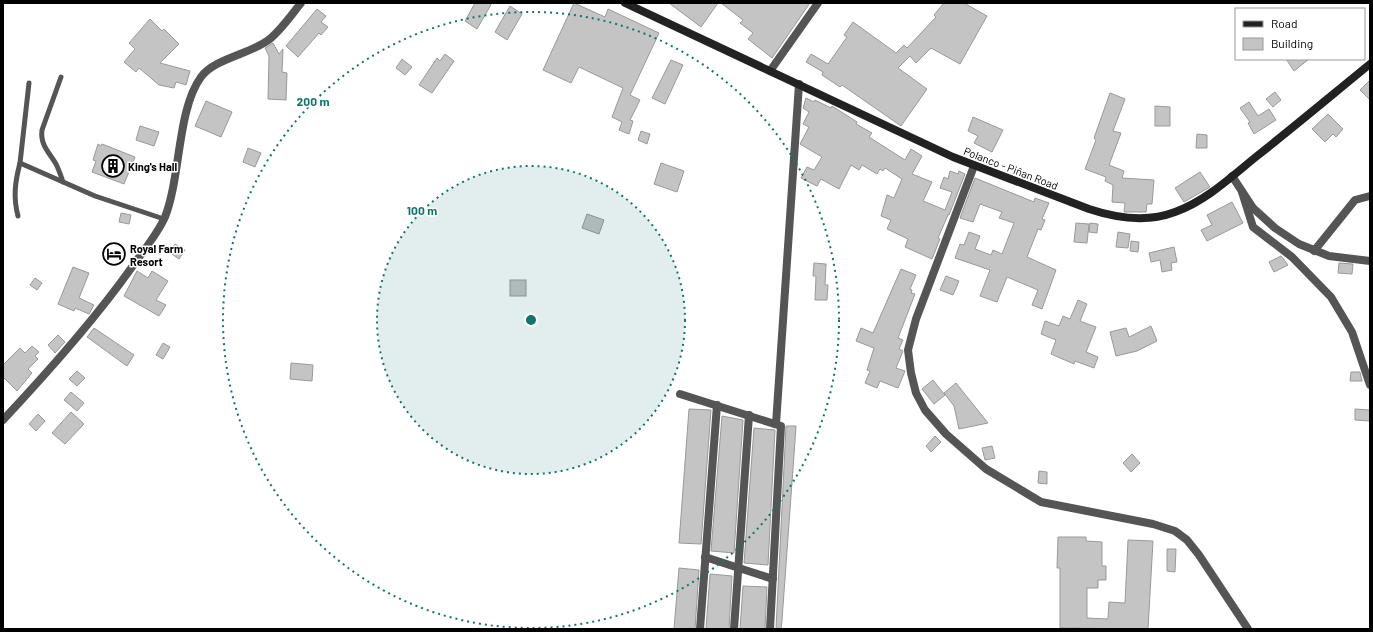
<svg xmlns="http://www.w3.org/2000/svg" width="1373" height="632" viewBox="0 0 1373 632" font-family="Barlow,sans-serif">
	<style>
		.building { fill: #c4c4c4; stroke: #999 }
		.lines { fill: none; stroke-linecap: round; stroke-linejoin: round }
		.service { stroke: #555; stroke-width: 5 }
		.minor { stroke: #555; stroke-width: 8 }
		.secondary { stroke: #222; stroke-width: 8 }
		.ring { fill: none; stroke: #0f766e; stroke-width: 2; stroke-dasharray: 2 4 }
		.labels { text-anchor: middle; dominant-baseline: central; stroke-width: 3; stroke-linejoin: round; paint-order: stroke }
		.poi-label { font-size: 11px; font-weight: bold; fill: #000; stroke: #fff; text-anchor: start }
		.street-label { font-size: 11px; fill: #000; stroke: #fff }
		.centre { fill: #0f766e; stroke: #fff; stroke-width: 2 }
		.ring-label { font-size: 12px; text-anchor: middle; font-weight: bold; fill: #0f766e; stroke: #fff; stroke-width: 3; stroke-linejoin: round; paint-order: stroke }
	</style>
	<rect width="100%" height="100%" fill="#fff"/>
	<!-- building -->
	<g class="building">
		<polygon points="475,3 492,3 477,29 465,21"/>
		<polygon points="574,3 605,17 608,9 659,33 630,95 640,100 630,120 633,121 629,134 619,130 622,122 612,117 623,88 579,67 571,83 543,70"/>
		<polygon points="669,3 718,3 701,27"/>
		<polygon points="721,3 810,3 772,58 748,39 753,33 740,23 743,20"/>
		<polygon points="944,3 964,3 987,16 960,64 931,48 916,63 910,56 898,68 927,89 901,126 842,85 840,87 822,75 823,72 806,62 811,54 828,64 847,37 844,35 853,22 896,53 904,45 907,48 936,17 934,15"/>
		<polygon points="510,6 522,14 507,40 495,32"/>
		<polygon points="317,9 326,16 321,22 328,27 321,35 319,33 298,57 286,46"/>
		<polygon points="150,19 162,31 164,29 179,44 160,63 190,71 186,85 176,82 174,88 159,85 139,68 136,72 124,62 135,49 129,43"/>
		<polygon points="273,43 279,54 283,49 282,72 287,73 286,100 268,99 269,56 265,48"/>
		<polygon points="445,54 454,61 432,93 419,85 437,58 440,61"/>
		<polygon points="402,59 412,67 405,75 396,68"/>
		<polygon points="1286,59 1309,59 1294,71"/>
		<polygon points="671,60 683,65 665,104 652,98"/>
		<polygon points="1370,80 1370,100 1360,90"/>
		<polygon points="1275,92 1281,100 1273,107 1266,99"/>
		<polygon points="1110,93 1125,99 1113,131 1121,133 1109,165 1124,171 1122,178 1154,180 1152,204 1147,204 1146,212 1124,212 1125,203 1112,202 1113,185 1105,181 1106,177 1085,169 1096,140 1094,138"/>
		<polygon points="806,98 814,102 815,100 831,108 832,106 857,122 856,124 872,133 869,137 905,160 911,149 922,156 912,174 932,182 923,201 945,210 952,192 940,188 944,177 948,179 950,171 958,174 959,171 965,174 949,215 948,215 938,238 940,239 932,259 905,247 908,239 887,229 891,220 881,216 887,195 894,198 902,179 885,168 883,171 880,169 877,174 862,165 859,170 851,165 839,189 821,179 817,186 801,178 807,167 814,170 822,157 800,144 809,127 803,124 809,112 803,108"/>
		<polygon points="206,101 232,112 221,137 195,126"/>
		<polygon points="1249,102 1258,116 1269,109 1276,120 1254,134 1248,123 1250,122 1240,108"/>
		<polygon points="1155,106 1170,107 1170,126 1155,126"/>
		<polygon points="1328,114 1343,129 1336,137 1333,134 1325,142 1312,129"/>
		<polygon points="973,117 1003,130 992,152 974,143 978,136 968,131"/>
		<polygon points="140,126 159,132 154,146 136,140"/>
		<polygon points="641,131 650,134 647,144 638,140"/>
		<polygon points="1197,134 1207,135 1207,148 1196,148"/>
		<polygon points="98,144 101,146 102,144 135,157 124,184 92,172 96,161 93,160"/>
		<polygon points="248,148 261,153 255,167 243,162"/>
		<polygon points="661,163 684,171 677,192 654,184"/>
		<polygon points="1200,172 1210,187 1184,202 1175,188"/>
		<polygon points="975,178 1034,202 1035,198 1049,203 1042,219 1045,220 1041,230 1038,229 1027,257 1056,270 1042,309 1032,305 1038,290 1007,277 997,302 980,296 990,270 955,258 960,244 964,245 969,232 980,236 975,249 991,255 993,250 1002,254 1014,223 999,218 1002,212 980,204 973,222 960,218"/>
		<polygon points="1232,202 1243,223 1207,241 1201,230 1212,225 1207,215"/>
		<polygon points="121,213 131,215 129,224 119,222"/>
		<polygon points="587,214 604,220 599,234 582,228"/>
		<polygon points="1076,223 1089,224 1087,243 1074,242"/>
		<polygon points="1090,223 1098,224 1097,233 1089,232"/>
		<polygon points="1118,232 1130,234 1128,248 1116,247"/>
		<polygon points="1131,241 1139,242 1138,252 1130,251"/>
		<polygon points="175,244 185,250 179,259 169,252"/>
		<polygon points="1174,247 1177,262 1171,263 1172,270 1162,272 1160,260 1151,262 1149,253"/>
		<polygon points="1281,256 1288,265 1274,272 1269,262"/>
		<polygon points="814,263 826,264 825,285 828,285 827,300 815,300 816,276 813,276"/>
		<polygon points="1339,263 1353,264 1352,274 1338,273"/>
		<polygon points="73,267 89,273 79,298 94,305 89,314 75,308 74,311 58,304"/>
		<polygon points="901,269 916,275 910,289 912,290 911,293 915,294 898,338 903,340 899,349 903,351 896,368 905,371 898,388 880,381 877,388 865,383 870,371 867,370 874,348 856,341 861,328 873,333"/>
		<polygon points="137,271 148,278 152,271 168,281 156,300 166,305 159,316 124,296"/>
		<polygon points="946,276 959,281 953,295 940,290"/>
		<polygon points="35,278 42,283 37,290 30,285"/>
		<rect x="510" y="280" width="16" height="16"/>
		<polygon points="1078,300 1087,304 1080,321 1096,327 1086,352 1098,357 1094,368 1075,361 1074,364 1051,354 1056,340 1041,334 1045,321 1059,326 1063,316 1070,319"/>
		<polygon points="1151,326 1157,341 1137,351 1116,356 1110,332 1126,328 1129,337"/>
		<polygon points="94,328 134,355 127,366 87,337"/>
		<polygon points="58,335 65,342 55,353 48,345"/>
		<polygon points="163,343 170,347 163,359 156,355"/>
		<polygon points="32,346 39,352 35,356 38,359 28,369 32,373 17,391 3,377 3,365 20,348 25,353"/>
		<polygon points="291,363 313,365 312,381 290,379"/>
		<polygon points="77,371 85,378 77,386 69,379"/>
		<polygon points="1351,372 1360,372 1362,381 1350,381"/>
		<polygon points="933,380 945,395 934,404 922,389"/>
		<polygon points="956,383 988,423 959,429 954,406 944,393"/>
		<polygon points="71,392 84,403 77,411 64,400"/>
		<polygon points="689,409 711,410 701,544 679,543"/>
		<polygon points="1355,409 1370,410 1370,421 1355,420"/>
		<polygon points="71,412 84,424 65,444 52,433"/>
		<polygon points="38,414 45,421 36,431 29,424"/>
		<polygon points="722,416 743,420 734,553 711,551"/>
		<polygon points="786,426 796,426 795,441 782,620 781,629 776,629"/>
		<polygon points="754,428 775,430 768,565 744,563"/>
		<polygon points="935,436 941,442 931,452 926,446"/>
		<polygon points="992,446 995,458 985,460 982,448"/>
		<polygon points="1132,454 1140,463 1131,472 1123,463"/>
		<polygon points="1039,471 1047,472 1047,484 1038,483"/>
		<polygon points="1058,537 1086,537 1086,541 1102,542 1102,566 1106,566 1106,580 1098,580 1098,588 1087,588 1087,618 1108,619 1109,602 1125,603 1128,540 1153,541 1148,629 1060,628 1060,568 1057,568"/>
		<polygon points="1167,549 1176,549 1175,572 1167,571"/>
		<polygon points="679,568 699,570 695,629 674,629"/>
		<polygon points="710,574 732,576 729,629 706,629"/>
		<polygon points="743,586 767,587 765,629 740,629"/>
	</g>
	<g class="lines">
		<!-- service -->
		<g class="service">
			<path d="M 61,77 L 42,130 C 40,145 49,152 56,164 C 59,170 61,176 63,182"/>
			<polyline points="29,83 20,163 95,196 164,219"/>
			<path d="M 18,216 C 13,197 15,182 20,163"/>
		</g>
		<!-- minor -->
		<g class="minor">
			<polyline points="770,71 818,3"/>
			<polyline points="974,166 916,319 908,350 911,373 916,393 925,410 946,434 986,469 1041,502 1153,524 1175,531 1187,540 1199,555 1248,629"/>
			<polyline points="1232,176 1253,208 1275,228 1299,244 1329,256 1370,261"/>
			<polyline points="1242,192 1253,227 1292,257 1331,297 1352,332 1370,385"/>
			<polyline points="1314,251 1355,200 1370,196"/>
			<polyline points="680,394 781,426 770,629"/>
			<path d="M 3,420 C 48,372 93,322 132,267 C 143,251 157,235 165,217 C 181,176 177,110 201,77 C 214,59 249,54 267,41 C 279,33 292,14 301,3"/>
			<polyline points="776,424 799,84"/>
			<polyline points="705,557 773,579"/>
			<polyline points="700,629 717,405"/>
			<polyline points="734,629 749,415"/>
		</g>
		<!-- secondary -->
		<path class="secondary" d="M 625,3 L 953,157 L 1089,209 C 1116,218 1146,223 1175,212 C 1206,201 1231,177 1257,156 C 1295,126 1332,95 1370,64"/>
	</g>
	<!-- distance rings -->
	<circle cx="531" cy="320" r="154" fill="#0f766e" fill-opacity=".12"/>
	<g class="ring">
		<circle cx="531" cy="320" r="154"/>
		<circle cx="531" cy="320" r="308"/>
	</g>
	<!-- icons -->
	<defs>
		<g id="building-ring" transform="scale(1.15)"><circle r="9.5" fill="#fff" stroke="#000" stroke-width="1.5"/><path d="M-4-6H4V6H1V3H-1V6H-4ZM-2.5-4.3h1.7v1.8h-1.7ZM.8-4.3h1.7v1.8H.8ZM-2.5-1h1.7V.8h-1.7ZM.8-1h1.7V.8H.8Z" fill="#000"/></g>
		<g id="hotel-ring" transform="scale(1.15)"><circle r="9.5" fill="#fff" stroke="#000" stroke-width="1.5"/><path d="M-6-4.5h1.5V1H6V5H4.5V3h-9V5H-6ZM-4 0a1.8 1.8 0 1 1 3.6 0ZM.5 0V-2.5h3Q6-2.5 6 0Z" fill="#000"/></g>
	</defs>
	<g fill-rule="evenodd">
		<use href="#building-ring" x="113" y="166"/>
		<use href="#hotel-ring" x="114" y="254"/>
	</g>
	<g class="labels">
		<!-- poi labels -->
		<g class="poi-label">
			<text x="128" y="166">King's Hall</text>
			<text x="130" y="248">Royal Farm<tspan x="130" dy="13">Resort</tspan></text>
		</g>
		<!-- street labels -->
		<g class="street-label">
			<text transform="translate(1011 168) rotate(21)">Polanco - Piñan Road</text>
		</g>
	</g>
	<circle cx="531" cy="320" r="6" class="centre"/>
	<g class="ring-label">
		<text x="313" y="106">200 m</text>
		<text x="422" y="215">100 m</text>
	</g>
	<!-- border -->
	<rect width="1373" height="632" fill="none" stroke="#000000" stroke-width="8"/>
	<!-- legend -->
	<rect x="1235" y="8" width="130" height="52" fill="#ffffff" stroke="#999999"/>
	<rect x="1243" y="21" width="20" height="6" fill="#222222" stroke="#999999"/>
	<text x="1271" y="28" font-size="12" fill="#000000">Road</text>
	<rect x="1243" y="38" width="20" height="12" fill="#c4c4c4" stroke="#999999"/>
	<text x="1271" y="48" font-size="12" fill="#000000">Building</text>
</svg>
